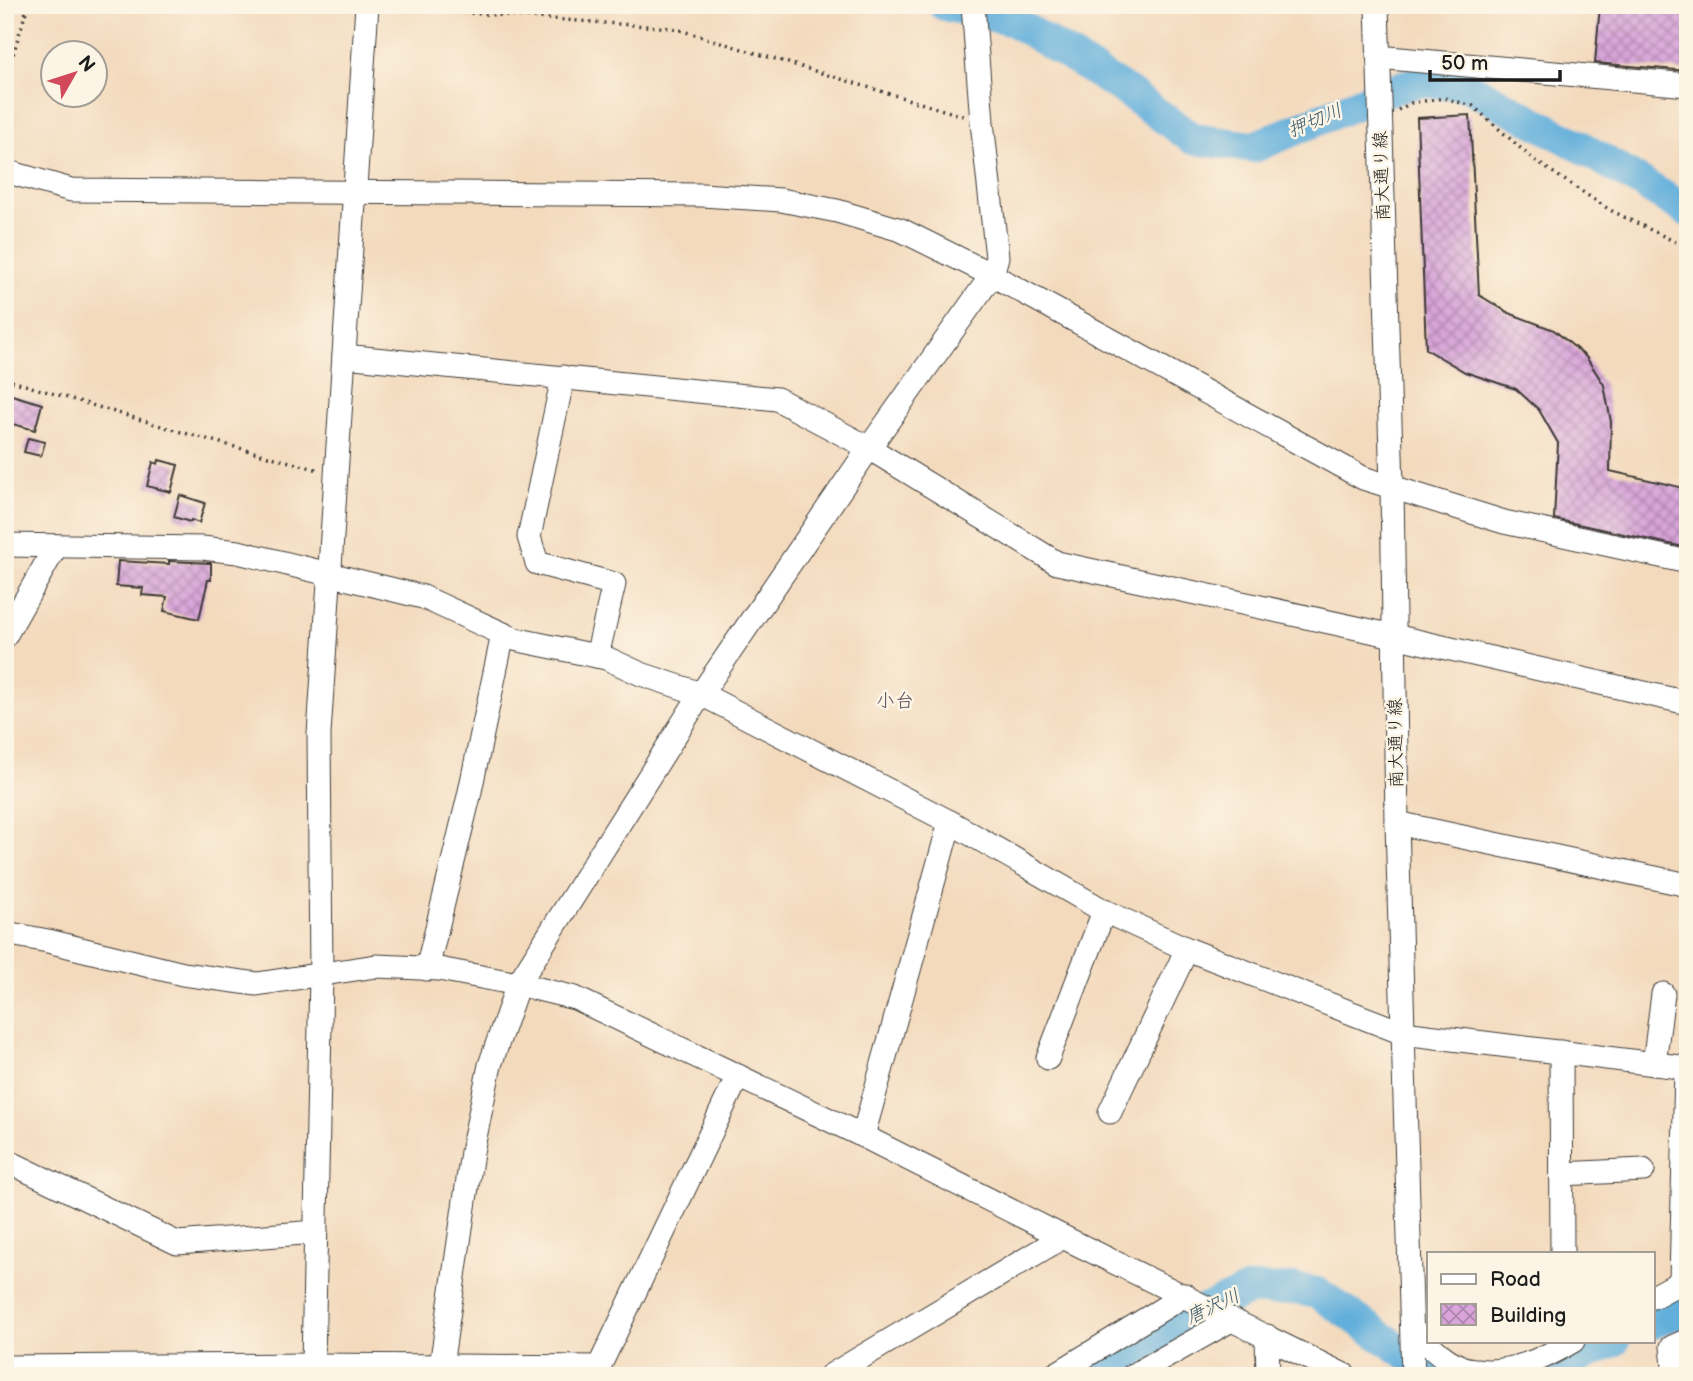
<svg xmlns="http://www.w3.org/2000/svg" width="1693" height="1381" viewBox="0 0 1693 1381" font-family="'Balsamiq Sans','Klee One',sans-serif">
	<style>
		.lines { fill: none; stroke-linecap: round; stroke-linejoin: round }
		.river { stroke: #62afdb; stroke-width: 32 }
		.building { fill: url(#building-cross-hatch) }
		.minor-casing { stroke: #3c3834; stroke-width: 25 }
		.path { stroke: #3c3834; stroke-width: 3.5; stroke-dasharray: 2 5; stroke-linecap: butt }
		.minor { stroke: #fff; stroke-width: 23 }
		.labels { text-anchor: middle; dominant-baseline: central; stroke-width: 5; stroke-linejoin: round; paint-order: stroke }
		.street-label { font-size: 18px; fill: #1c1c1c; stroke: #fcf5e5 }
		.water-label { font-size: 19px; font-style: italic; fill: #385768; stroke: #fcf5e5 }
		.neighbourhood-label { font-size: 19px; fill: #5e4c5e; stroke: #fcf5e5 }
	</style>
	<defs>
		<pattern id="building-cross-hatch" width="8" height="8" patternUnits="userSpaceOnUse" patternTransform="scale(1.75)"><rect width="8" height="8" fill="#d8a4d9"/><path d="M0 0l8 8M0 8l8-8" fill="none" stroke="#ae85af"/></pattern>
	</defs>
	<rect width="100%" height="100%" fill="#fcf5e5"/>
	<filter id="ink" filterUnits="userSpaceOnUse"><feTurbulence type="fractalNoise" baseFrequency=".0143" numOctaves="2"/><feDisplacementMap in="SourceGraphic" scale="14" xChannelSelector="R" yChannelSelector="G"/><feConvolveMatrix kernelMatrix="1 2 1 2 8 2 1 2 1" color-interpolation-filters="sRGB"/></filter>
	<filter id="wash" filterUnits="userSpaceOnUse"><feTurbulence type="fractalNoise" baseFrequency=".00686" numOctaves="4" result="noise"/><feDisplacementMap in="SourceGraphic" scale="28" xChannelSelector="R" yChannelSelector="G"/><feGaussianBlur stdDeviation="1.57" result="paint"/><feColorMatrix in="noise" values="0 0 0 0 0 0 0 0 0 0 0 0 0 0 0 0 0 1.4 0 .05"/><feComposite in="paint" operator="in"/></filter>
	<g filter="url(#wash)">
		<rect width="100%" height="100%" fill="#f3dabd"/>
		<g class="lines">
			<!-- river -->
			<g class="river">
				<polyline points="944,5 1013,21 1126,91 1193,139 1254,147 1389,90 1422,81 1465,85 1580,146 1688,211"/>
				<polyline points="1653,1323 1688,1308"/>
				<polyline points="1104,1376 1132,1354 1184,1319 1249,1290 1296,1289 1318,1293 1439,1376"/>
				<polyline points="1542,1376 1614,1341"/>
			</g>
		</g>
		<g id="blocks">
			<!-- building -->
			<g class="building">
				<polygon points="1600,5 1688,5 1688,71 1595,63"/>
				<polygon points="1470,115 1479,295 1509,313 1554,330 1586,357 1604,385 1611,422 1610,471 1688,489 1688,548 1554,519 1558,443 1539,410 1516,389 1465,372 1426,349 1417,118"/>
				<polygon points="5,393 42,404 35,430 5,422"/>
				<polygon points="28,438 45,442 41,456 24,452"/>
				<polygon points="159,460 178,465 171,492 147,486 153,462 158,464"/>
				<polygon points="180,495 205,503 199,523 191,520 190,522 174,517"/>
				<polygon points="118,561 169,564 169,561 211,563 211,580 208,580 199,619 164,611 167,597 142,595 143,588 116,586"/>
			</g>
		</g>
	</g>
	<g filter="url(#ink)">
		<use href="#blocks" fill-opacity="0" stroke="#3c3834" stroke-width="2"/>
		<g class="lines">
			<!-- minor casing -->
			<g class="minor-casing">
				<g id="minor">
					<polyline points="1377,5 1392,486 1397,823 1413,1376"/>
					<polyline points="1378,57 1688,85"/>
					<polyline points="5,171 71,190 702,195 781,200 837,211 901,230 992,275 1363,478 1504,522 1688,562"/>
					<polyline points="344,356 777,399 869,448 1057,563 1394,636 1688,703"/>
					<polyline points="563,377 529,537 537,563 614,584 597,656"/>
					<polyline points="5,545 202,548 238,552 423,597 514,639 606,658 641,674 701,694 950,822 1104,911 1187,949 1403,1033 1688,1068"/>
					<polyline points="5,636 56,546"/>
					<polyline points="1397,823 1688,885"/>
					<polyline points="5,933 48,941 183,974 257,984 376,966 400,967 439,969 518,984 575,998 863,1136 1063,1237 1346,1376"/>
					<polyline points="427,969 469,796 503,634"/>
					<polyline points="1561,1052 1562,1253"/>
					<polyline points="1048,1058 1104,911"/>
					<polyline points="1654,1064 1663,994"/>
					<polyline points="1110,1112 1187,949"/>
					<polyline points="863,1136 950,822"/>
					<polyline points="5,1160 177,1243 316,1232"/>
					<polyline points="1562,1174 1643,1170"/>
					<polyline points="1681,1282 1686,1068"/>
					<polyline points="1653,1297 1681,1282 1688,1281"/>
					<path d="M 1413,1329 C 1427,1342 1441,1358 1459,1366 C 1464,1369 1470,1369 1475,1370 C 1511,1375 1543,1359 1573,1341"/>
					<polyline points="1267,1336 1268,1376"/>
					<polyline points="441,1366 472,1152 490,1065 518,984 701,694 869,448 992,275 997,257 982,122 973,5"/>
					<polyline points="5,1367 313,1365 599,1367 738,1076"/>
					<polyline points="311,1376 313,1365 321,975 319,734 367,5"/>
					<polyline points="830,1376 1063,1237"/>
					<polyline points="1053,1376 1185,1295"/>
					<polyline points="1132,1376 1231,1320"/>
					<polyline points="1675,1376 1672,1347 1688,1340"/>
				</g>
			</g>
			<!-- path -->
			<g class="path">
				<polyline points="387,7 673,28 963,116"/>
				<polyline points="5,81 28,5"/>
				<polyline points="1398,110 1411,103 1444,98 1473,106 1534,160 1610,210 1688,248"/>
				<polyline points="5,379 188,434 319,470"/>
			</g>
			<!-- minor -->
			<use href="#minor" class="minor"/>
		</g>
	</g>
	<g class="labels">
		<!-- street labels -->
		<g class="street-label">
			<text transform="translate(1382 176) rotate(-92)">南大通り線</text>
			<text transform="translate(1396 743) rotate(-91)">南大通り線</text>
		</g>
		<!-- water labels -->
		<g class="water-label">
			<text transform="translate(1315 121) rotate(-23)">押切川</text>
			<text transform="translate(1213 1307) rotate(-25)">唐沢川</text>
		</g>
		<!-- neighbourhood labels -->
		<g class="neighbourhood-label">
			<text x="895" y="701">小台</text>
		</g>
	</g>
	<!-- margin -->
	<rect width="1693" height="1381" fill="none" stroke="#fcf5e5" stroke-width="28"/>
	<!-- legend -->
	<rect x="1427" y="1252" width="228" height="91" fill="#fcf5e5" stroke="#a29e95" stroke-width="2"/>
	<rect x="1441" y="1274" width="35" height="10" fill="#ffffff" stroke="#a29e95" stroke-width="2"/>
	<text x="1490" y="1286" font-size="21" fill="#1c1c1c">Road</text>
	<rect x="1441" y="1304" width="35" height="21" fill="url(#building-cross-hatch)" stroke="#a29e95" stroke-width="2"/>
	<text x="1490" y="1322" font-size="21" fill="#1c1c1c">Building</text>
	<!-- north arrow -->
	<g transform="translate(74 74) rotate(51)"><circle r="33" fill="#fcf5e5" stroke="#a29e95" stroke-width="2"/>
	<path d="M0-5L12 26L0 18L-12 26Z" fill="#d1495b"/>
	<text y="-10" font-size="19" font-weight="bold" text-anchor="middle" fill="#1c1c1c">N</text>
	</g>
	<!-- scale -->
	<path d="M1430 70v10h130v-10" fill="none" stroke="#1c1c1c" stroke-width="3.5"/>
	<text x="1441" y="70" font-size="21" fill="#1c1c1c" stroke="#fcf5e5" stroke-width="5" paint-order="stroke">50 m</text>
</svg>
